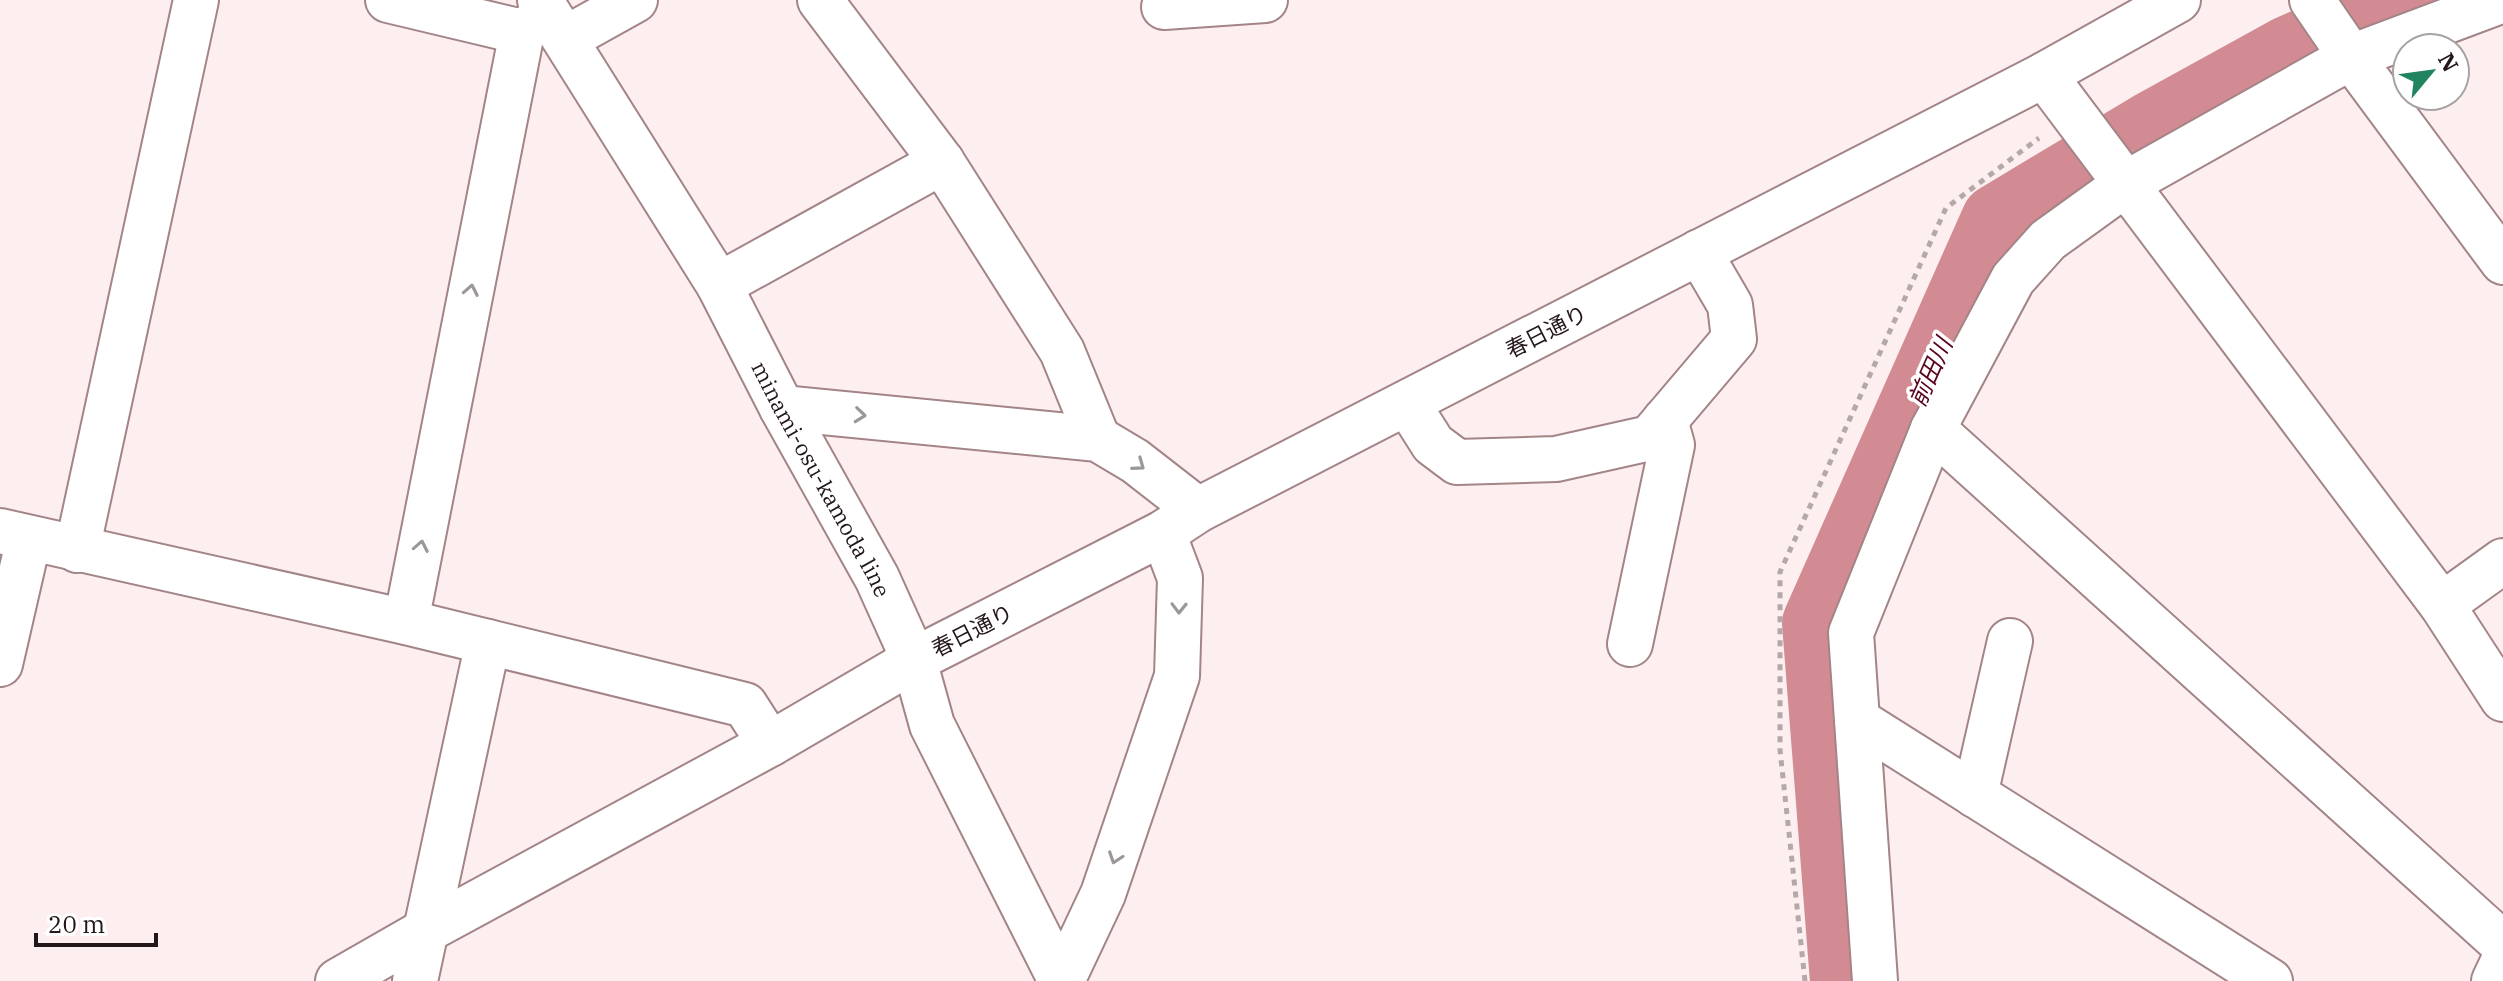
<svg xmlns="http://www.w3.org/2000/svg" width="2503" height="981" viewBox="0 0 2503 981" font-family="'IBM Plex Serif','Noto Sans JP',serif">
	<style>
		.lines { fill: none; stroke-linecap: round; stroke-linejoin: round }
		.river { stroke: #d28b93; stroke-width: 72 }
		.minor-casing { stroke: #a38487; stroke-width: 48 }
		.major-casing { stroke: #a38487; stroke-width: 48 }
		.path { stroke: #b5a8a9; stroke-width: 5; stroke-dasharray: 6 6; stroke-linecap: butt }
		.minor { stroke: #fff; stroke-width: 44 }
		.major { stroke: #fff; stroke-width: 44 }
		.oneway { stroke: #9c9798 }
		.labels { text-anchor: middle; dominant-baseline: central; stroke-width: 7; stroke-linejoin: round; paint-order: stroke }
		.street-label { font-size: 22px; fill: #231719; stroke: #fff }
		.water-label { font-size: 24px; font-style: italic; fill: #5a031d; stroke: #fff }
	</style>
	<rect width="100%" height="100%" fill="#fdeff0"/>
	<g class="lines">
		<!-- river -->
		<polyline class="river" points="1846,981 1818,623 1997,220 2152,127 2290,51 2409,0"/>
		<!-- minor casing -->
		<g class="minor-casing">
			<g id="minor">
				<polyline points="388,0 522,32 545,16"/>
				<polyline points="820,0 942,162 1062,351 1098,439"/>
				<polyline points="2312,0 2351,57 2503,262"/>
				<polyline points="1164,7 1265,0"/>
				<polyline points="565,39 635,0"/>
				<polyline points="2044,75 2442,605 2503,699"/>
				<polyline points="719,285 942,162"/>
				<polyline points="1407,403 1433,444 1457,462 1556,459 1650,438 1734,339 1730,305 1699,252"/>
				<polyline points="782,408 1098,439 1135,461 1198,510"/>
				<polyline points="1933,429 2503,944"/>
				<polyline points="0,531 406,622 745,705 770,744"/>
				<polyline points="77,550 196,0"/>
				<polyline points="2442,605 2503,561"/>
				<polyline points="406,622 522,32"/>
				<polyline points="1630,644 1672,445 1665,420"/>
				<polyline points="0,664 29,538"/>
				<polyline points="1857,720 2270,981"/>
				<polyline points="1975,795 2010,641"/>
				<polyline points="338,981 427,930 770,744 914,660 1163,533 1198,510 2044,75 2178,0"/>
				<polyline points="415,981 488,642"/>
				<polyline points="1062,981 1103,894 1177,676 1180,578 1163,533"/>
				<polyline points="1875,981 1851,633 1933,429 2013,279 2048,240 2127,183 2351,57 2503,0"/>
				<polyline points="2494,981 2503,962"/>
			</g>
		</g>
		<!-- major casing -->
		<g class="major-casing">
			<g id="major">
				<path id="s1" d="M 540,0 L 719,285 L 782,408 L 877,578 L 914,660 L 932,725 L 1061,981"/>
			</g>
		</g>
		<!-- path -->
		<polyline class="path" points="1805,981 1780,750 1780,572 1946,208 2039,138"/>
		<!-- minor -->
		<use href="#minor" class="minor"/>
		<!-- major -->
		<use href="#major" class="major"/>
	</g>
	<!-- one-way arrows -->
	<defs><path id="oneway-chevron" d="M-2-3.5L2.5 0L-2 3.5" fill="none" stroke-width="1.6" stroke-linecap="round" stroke-linejoin="round" transform="scale(2)"/></defs>
	<g class="oneway">
		<use href="#oneway-chevron" transform="translate(471 290) rotate(-79)"/>
		<use href="#oneway-chevron" transform="translate(860 415) rotate(6)"/>
		<use href="#oneway-chevron" transform="translate(1139 465) rotate(36)"/>
		<use href="#oneway-chevron" transform="translate(421 546) rotate(-79)"/>
		<use href="#oneway-chevron" transform="translate(1179 608) rotate(91)"/>
		<use href="#oneway-chevron" transform="translate(1115 858) rotate(109)"/>
	</g>
	<g class="labels">
		<!-- street labels -->
		<g class="street-label">
			<text transform="translate(1546 331) rotate(-27)">春日通り</text>
			<text stroke="none"><textPath href="#s1" startOffset="556">minami-osu-kamoda line</textPath></text>
			<text transform="translate(972 630) rotate(-27)">春日通り</text>
		</g>
		<!-- water labels -->
		<g class="water-label">
			<text transform="translate(1930 372) rotate(-66)">前田川</text>
		</g>
	</g>
	<!-- north arrow -->
	<g transform="translate(2431 72) rotate(61)"><circle r="38" fill="#ffffff" stroke="#a7a2a3" stroke-width="2"/>
	<path d="M0-6L14 30L0 20L-14 30Z" fill="#20845e"/>
	<text y="-12" font-size="22" font-weight="bold" text-anchor="middle" fill="#231719">N</text>
	</g>
	<!-- scale -->
	<path d="M36 933v12h120v-12" fill="none" stroke="#231719" stroke-width="4"/>
	<text x="48" y="933" font-size="24" fill="#231719" stroke="#ffffff" stroke-width="6" paint-order="stroke">20 m</text>
</svg>
